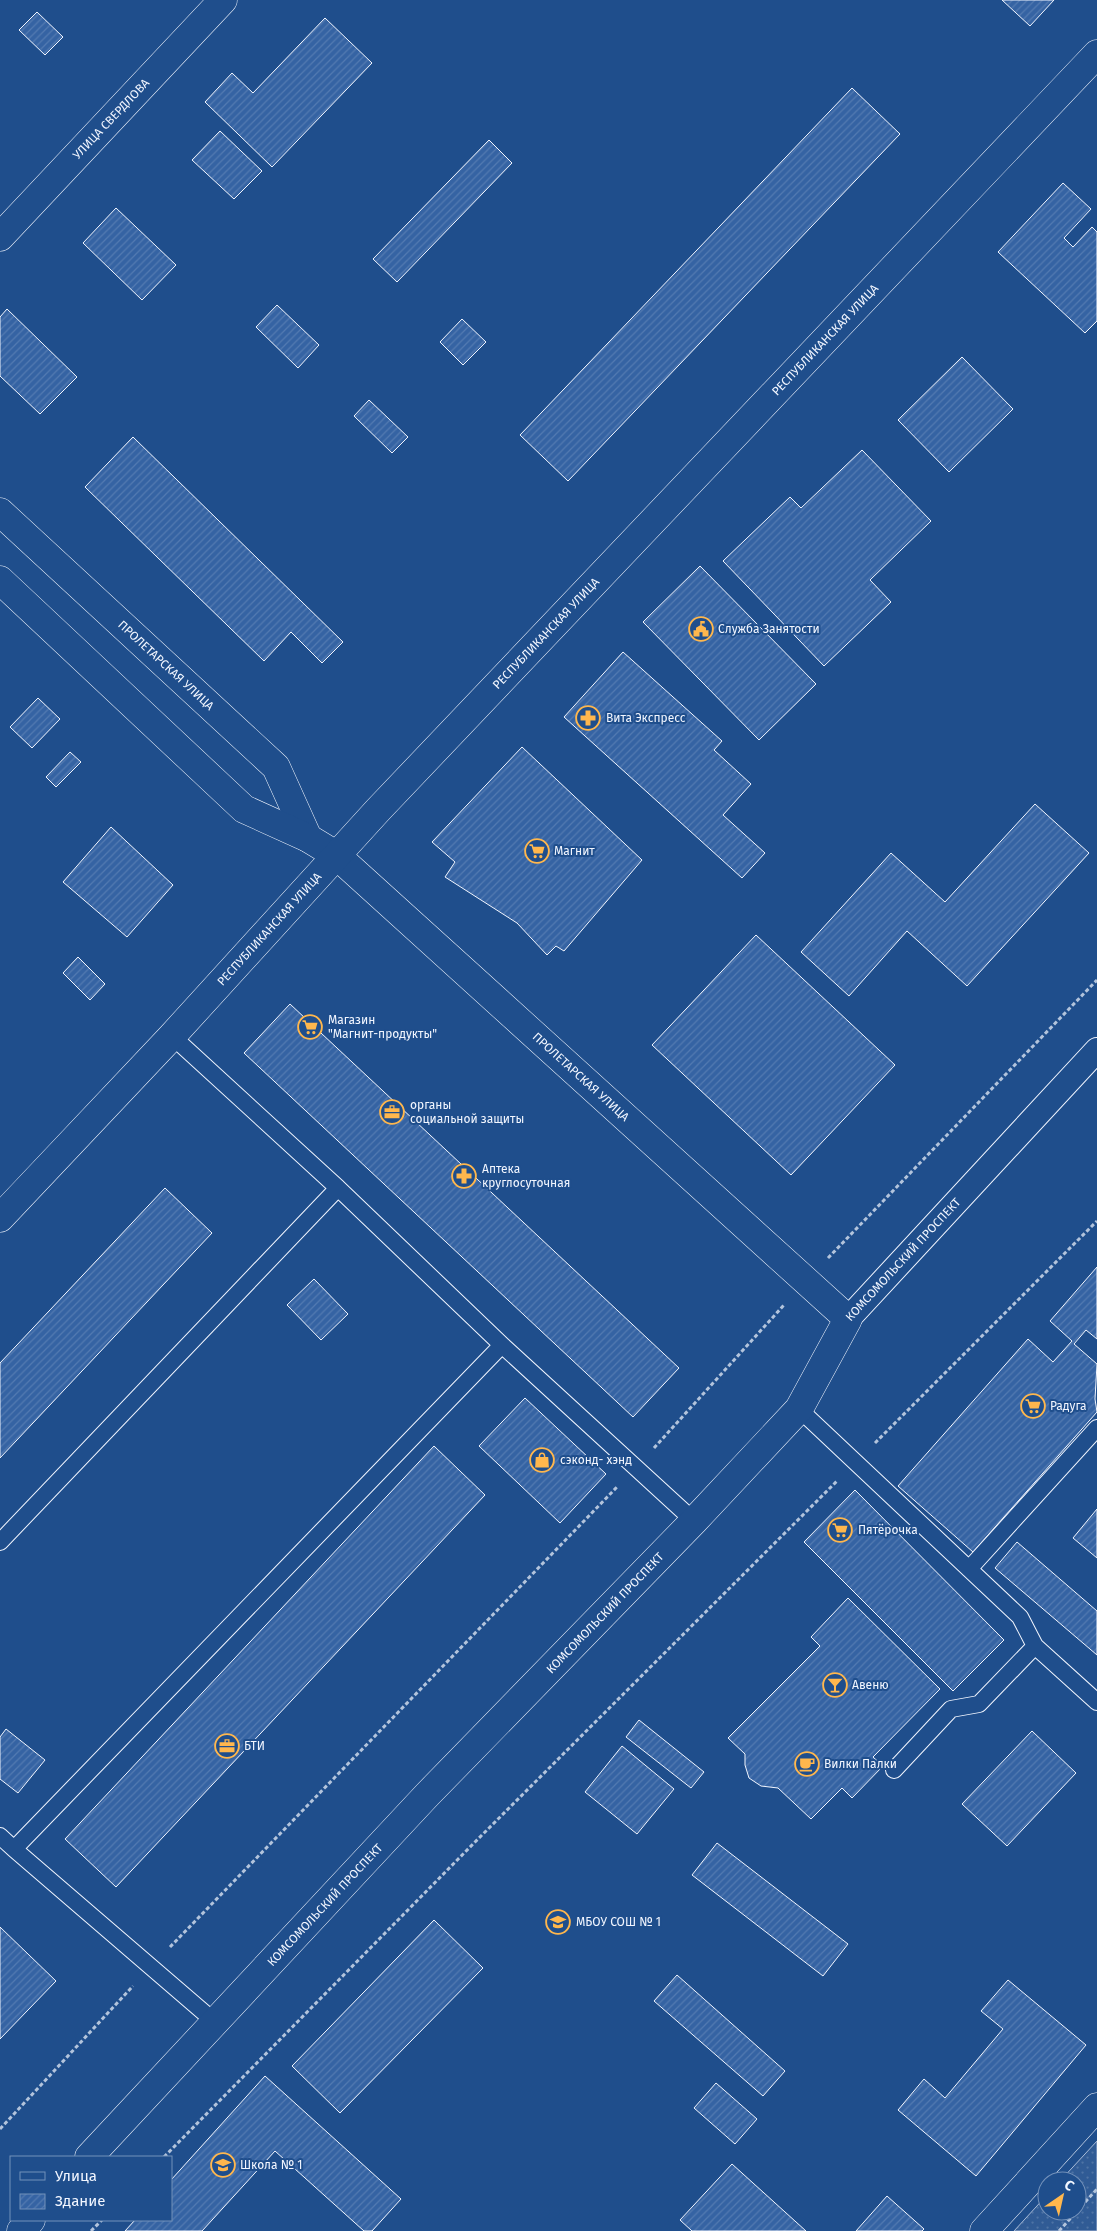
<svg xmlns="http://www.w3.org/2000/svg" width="1097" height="2231" font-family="'Fira Sans',sans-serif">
  <defs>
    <pattern id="park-dots" width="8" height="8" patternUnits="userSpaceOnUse" patternTransform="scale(1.25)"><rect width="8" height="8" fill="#305b95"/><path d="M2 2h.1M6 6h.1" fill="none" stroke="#4e73a5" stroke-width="1.8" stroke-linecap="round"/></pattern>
    <pattern id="building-hatch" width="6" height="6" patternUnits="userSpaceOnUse" patternTransform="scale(1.25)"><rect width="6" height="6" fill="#3563a3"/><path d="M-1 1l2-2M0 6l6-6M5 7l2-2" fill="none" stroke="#537ab1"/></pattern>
  </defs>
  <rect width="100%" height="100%" fill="#1f4e8c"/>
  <path fill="url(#park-dots)" stroke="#a8bbd7" d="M1097 2141V2231H1014L1047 2195V2211H1077V2181H1060Z"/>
  <path fill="url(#building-hatch)" stroke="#f2f6ff" d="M1002 0H1054L1030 26Z
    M37 12 63 37 45 55 19 30Z
    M325 18 372 63 272 167 205 102 232 73 253 93Z
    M852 88 900 134 568 481 520 435Z
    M220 131 262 171 234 199 192 160Z
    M489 140 512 163 397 282 373 259Z
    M1063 183 1091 209 1064 238 1073 247 1092 227 1097 232V321L1085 333 998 252Z
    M116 208 176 265 142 300 83 243Z
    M277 305 319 345 298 368 256 327Z
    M7 309 77 377 40 414 0 376V317Z
    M462 319 486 342 463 365 440 342Z
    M962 357 1013 409 949 472 898 420Z
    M369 400 408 437 392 453 354 416Z
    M133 437 343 642 322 663 291 632 264 661 85 487Z
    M862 450 931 521 870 580 891 602 824 666 723 561 790 497 801 508Z
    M700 566 816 684 759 740 643 622Z
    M623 652 722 741 714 750 751 784 723 815 765 853 742 878 564 717Z
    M38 698 60 719 32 748 10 727Z
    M522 747 642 860 564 951 556 946 547 955 517 923 445 877 455 862 432 842Z
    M70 752 81 762 56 787 46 777Z
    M1035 804 1089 853 967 986 907 931 849 996 801 952 891 853 945 902Z
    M111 827 173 885 127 937 63 882Z
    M756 935 895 1065 791 1175 652 1045Z
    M78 957 105 984 90 1000 63 973Z
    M290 1004 679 1368 633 1417 244 1053Z
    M165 1188 212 1233 0 1458V1363Z
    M1097 1267V1339L1086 1330 1074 1344 1097 1364 1095 1399 1097 1412 973 1552 898 1486 1028 1339 1053 1362 1072 1341 1050 1321Z
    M314 1279 348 1314 321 1340 287 1305Z
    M525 1398 606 1474 560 1523 479 1446Z
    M434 1446 485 1495 116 1887 65 1839Z
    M855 1490 1004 1640 953 1691 804 1542Z
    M1097 1509V1558L1073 1538Z
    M1017 1542 1097 1611V1655L995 1568Z
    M848 1598 940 1689 873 1757 883 1766 852 1798 842 1788 811 1819 778 1788 761 1786 749 1778 745 1765V1754L728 1738 820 1646 811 1637Z
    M639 1720 704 1772 691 1788 626 1737Z
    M6 1729 45 1760 18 1793 0 1779V1737Z
    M1032 1731 1076 1773 1007 1846 962 1804Z
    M622 1746 674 1789 637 1834 585 1792Z
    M717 1843 848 1944 823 1976 692 1875Z
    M434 1920 483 1968 340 2113 292 2066Z
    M0 1927 56 1981 0 2039Z
    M677 1975 785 2071 763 2096 654 2001Z
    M1008 1980 1086 2045 976 2176 898 2110 924 2079 945 2098 1003 2029 981 2011Z
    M265 2076 401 2199 372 2231H364L275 2151 202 2231H125L135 2220H171V2180Z
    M716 2083 757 2119 735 2144 694 2108Z
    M732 2164 806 2231H692L680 2220Z
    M887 2196 924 2229 922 2231H856Z"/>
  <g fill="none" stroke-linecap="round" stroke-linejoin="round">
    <g stroke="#f2f6ff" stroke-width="18">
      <path id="service" d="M172 1036 338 1188 502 1345 694 1521
        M799 1409 1020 1617 1035 1646 1097 1702
        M0 1542 338 1188
        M969 1569 1097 1428
        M894 1770 951 1709 979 1704 1035 1646
        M0 1836 14 1849
        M215 2022 14 1849 502 1345"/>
    </g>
    <g stroke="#f2f6ff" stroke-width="26">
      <g id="pedestrian">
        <path id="s1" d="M848 1319 1097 1050"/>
      </g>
    </g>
    <g stroke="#f2f6ff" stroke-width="29">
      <g id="minor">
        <path id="s2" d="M0 237 223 0"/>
        <path id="s3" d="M0 512 276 767 308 838"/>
        <path id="s4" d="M0 580 244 809 308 838 336 855 848 1319 799 1409 694 1521 427 1795 89 2157"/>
        <path id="s5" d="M0 1218 172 1036 378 810 1097 54"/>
        <path d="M21 2231 31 2220"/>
        <path d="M984 2231 1097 2107"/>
      </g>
    </g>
    <path stroke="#b3c4dc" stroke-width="3" stroke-dasharray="4 2.5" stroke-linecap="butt" d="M828 1258 1097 980
      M875 1443 1097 1221
      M654 1448 784 1305
      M170 1947 617 1487
      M0 2129 133 1986
      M164 2157 474 1843 837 1481
      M91 2231 102 2220
      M1059 2231 1097 2189"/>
    <use href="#service" stroke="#1f4e8c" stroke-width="16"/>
    <use href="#pedestrian" stroke="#1f4e8c" stroke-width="24"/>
    <use href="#minor" stroke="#1f4e8c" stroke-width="28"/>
  </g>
  <defs>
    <g id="civic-ring" transform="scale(1.25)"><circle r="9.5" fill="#1f4e8c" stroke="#ffb74d" stroke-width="1.5"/><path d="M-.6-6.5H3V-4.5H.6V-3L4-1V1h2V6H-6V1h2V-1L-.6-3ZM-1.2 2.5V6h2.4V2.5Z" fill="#ffb74d"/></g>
    <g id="pharmacy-ring" transform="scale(1.25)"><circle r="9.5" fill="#1f4e8c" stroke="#ffb74d" stroke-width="1.5"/><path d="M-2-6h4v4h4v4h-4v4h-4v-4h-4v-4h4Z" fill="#ffb74d"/></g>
    <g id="supermarket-ring" transform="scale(1.25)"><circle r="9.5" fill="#1f4e8c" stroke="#ffb74d" stroke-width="1.5"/><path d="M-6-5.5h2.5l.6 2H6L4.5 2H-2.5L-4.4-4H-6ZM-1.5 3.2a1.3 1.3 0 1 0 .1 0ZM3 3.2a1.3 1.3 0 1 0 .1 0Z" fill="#ffb74d"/></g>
    <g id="office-ring" transform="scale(1.25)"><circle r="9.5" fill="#1f4e8c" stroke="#ffb74d" stroke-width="1.5"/><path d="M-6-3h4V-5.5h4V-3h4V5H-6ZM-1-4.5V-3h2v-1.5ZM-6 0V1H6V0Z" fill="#ffb74d"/></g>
    <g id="shop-ring" transform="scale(1.25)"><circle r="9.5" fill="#1f4e8c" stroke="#ffb74d" stroke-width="1.5"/><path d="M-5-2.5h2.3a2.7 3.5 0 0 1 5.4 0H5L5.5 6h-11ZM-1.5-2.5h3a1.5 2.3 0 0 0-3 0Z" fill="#ffb74d"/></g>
    <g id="bar-ring" transform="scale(1.25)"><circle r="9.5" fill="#1f4e8c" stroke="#ffb74d" stroke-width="1.5"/><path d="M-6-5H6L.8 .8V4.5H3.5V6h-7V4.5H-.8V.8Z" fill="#ffb74d"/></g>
    <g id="cafe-ring" transform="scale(1.25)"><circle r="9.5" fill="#1f4e8c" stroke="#ffb74d" stroke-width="1.5"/><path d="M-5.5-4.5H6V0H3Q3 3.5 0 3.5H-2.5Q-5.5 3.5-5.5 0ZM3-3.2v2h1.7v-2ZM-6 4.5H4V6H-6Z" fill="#ffb74d"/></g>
    <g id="school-ring" transform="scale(1.25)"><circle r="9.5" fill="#1f4e8c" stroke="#ffb74d" stroke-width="1.5"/><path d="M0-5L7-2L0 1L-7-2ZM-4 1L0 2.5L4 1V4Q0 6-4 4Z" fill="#ffb74d"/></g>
  </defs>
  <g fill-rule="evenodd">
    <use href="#civic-ring" x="701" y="629"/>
    <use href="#pharmacy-ring" x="588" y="718"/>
    <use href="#supermarket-ring" x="537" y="851"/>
    <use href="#supermarket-ring" x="310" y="1027"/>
    <use href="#office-ring" x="392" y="1112"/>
    <use href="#pharmacy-ring" x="464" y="1176"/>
    <use href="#supermarket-ring" x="1033" y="1406"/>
    <use href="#shop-ring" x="542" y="1460"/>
    <use href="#supermarket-ring" x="840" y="1530"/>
    <use href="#bar-ring" x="835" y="1685"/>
    <use href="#office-ring" x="227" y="1746"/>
    <use href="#cafe-ring" x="807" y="1764"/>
    <use href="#school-ring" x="558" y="1922"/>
    <use href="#school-ring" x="223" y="2165"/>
  </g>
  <g text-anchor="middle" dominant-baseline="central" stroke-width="4" stroke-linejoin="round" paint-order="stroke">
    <g font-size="12" fill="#f2f6ff" stroke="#1f4e8c">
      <text stroke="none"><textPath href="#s2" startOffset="162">УЛИЦА СВЕРДЛОВА</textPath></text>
      <text stroke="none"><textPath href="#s5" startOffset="1205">РЕСПУБЛИКАНСКАЯ УЛИЦА</textPath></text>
      <text stroke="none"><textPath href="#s5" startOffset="800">РЕСПУБЛИКАНСКАЯ УЛИЦА</textPath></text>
      <text stroke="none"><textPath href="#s3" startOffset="226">ПРОЛЕТАРСКАЯ УЛИЦА</textPath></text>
      <text stroke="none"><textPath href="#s5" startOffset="395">РЕСПУБЛИКАНСКАЯ УЛИЦА</textPath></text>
      <text stroke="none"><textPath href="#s4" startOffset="768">ПРОЛЕТАРСКАЯ УЛИЦА</textPath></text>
      <text stroke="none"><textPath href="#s1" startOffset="81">КОМСОМОЛЬСКИЙ ПРОСПЕКТ</textPath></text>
      <text transform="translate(605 1613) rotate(-46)">КОМСОМОЛЬСКИЙ ПРОСПЕКТ</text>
      <text transform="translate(325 1905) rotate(-47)">КОМСОМОЛЬСКИЙ ПРОСПЕКТ</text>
    </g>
    <g font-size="12" fill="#f2f6ff" stroke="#1f4e8c" text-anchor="start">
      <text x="718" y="629">Служба Занятости</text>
      <text x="606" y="718">Вита Экспресс</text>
      <text x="554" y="851">Магнит</text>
      <text x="328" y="1020">Магазин<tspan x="328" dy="14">"Магнит-продукты"</tspan></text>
      <text x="410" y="1105">органы<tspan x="410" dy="14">социальной защиты</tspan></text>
      <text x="482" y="1169">Аптека<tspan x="482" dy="14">круглосуточная</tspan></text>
      <text x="1050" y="1406">Радуга</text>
      <text x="560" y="1460">сэконд- хэнд</text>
      <text x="858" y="1530">Пятёрочка</text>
      <text x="852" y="1685">Авеню</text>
      <text x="244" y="1746">БТИ</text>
      <text x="824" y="1764">Вилки Палки</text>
      <text x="576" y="1922">МБОУ СОШ № 1</text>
      <text x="240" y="2165">Школа № 1</text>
    </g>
  </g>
  <rect x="10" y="2156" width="162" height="65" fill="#1f4e8c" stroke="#7391ba"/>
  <rect x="20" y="2172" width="25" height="8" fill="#1f4e8c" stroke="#7391ba"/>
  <text x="55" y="2181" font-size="15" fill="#f2f6ff">Улица</text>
  <rect x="20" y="2194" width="25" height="15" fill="url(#building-hatch)" stroke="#7391ba"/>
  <text x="55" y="2206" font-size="15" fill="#f2f6ff">Здание</text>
  <g transform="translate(1062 2196) rotate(34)"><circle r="24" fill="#1f4e8c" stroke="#7391ba"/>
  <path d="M0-4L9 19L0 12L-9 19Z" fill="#ffb74d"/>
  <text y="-8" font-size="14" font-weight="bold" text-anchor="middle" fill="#f2f6ff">С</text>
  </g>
</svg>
